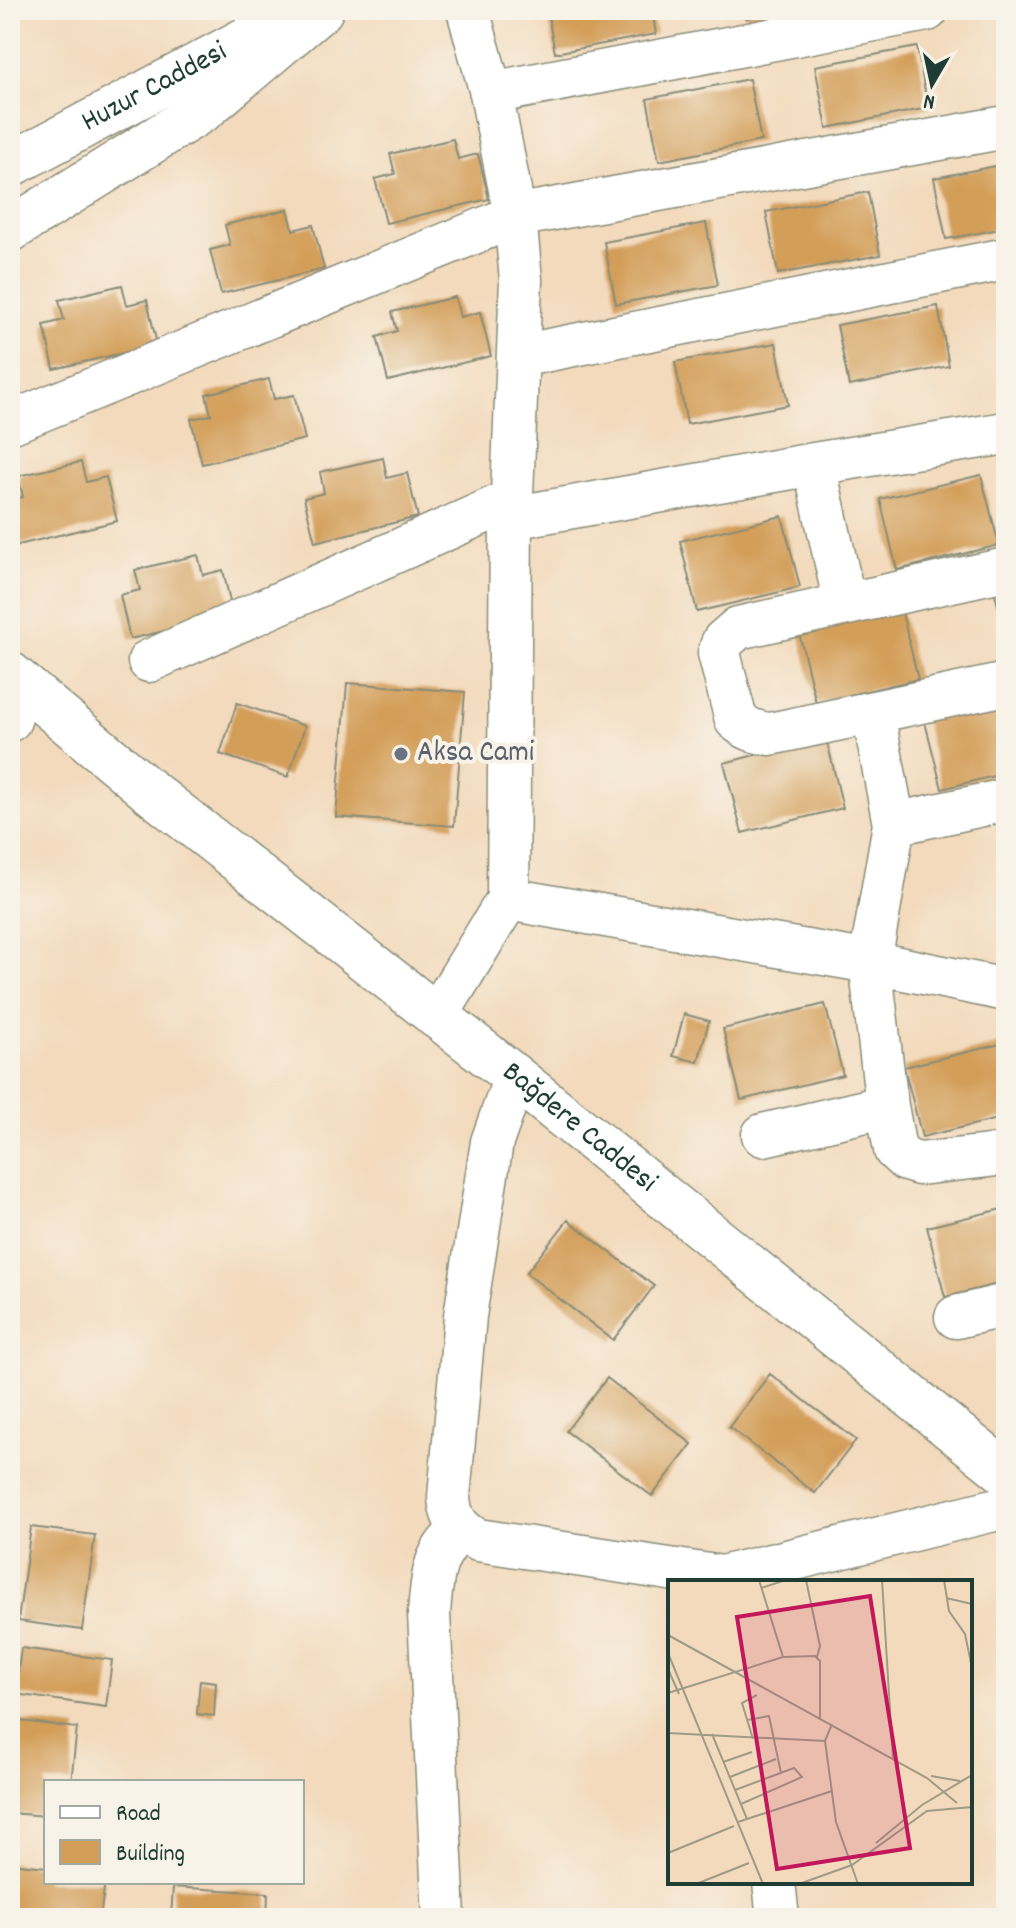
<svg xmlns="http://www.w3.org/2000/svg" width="1016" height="1928" font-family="Dekko,sans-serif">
  <rect width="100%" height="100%" fill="#f7f3e8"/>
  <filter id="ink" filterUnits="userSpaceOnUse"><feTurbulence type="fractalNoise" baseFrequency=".0125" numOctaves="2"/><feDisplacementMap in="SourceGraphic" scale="16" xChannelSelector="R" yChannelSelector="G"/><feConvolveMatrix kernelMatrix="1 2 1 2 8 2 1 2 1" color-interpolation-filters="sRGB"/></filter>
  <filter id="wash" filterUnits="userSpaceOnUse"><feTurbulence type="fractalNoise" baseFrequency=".006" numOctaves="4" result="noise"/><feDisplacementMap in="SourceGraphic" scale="32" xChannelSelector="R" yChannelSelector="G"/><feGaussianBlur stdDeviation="1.8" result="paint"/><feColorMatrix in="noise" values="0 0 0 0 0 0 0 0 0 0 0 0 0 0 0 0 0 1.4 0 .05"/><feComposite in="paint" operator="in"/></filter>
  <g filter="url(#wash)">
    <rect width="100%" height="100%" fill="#f3dabc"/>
    <g id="blocks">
      <path fill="#d39e58" d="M547 10H652L656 34 555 53Z
        M744 10H781V12L746 18Z
        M917 47 928 108 827 128 815 66Z
        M749 79 761 141 659 161 647 99Z
        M453 139 458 159 478 154 489 199 386 223 375 179 395 174 390 154Z
        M1006 164V228L946 239 934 178Z
        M868 192 880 255 778 274 766 212Z
        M288 209 293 230 313 225 324 269 221 294 210 250 230 245 225 225Z
        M706 223 718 285 616 304 604 242Z
        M122 285 127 305 147 300 157 345 54 369 44 325 64 320 59 300Z
        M455 297 460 317 480 312 491 356 388 381 377 337 397 331 392 312Z
        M938 306 949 366 849 386 837 325Z
        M776 343 788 405 687 424 675 362Z
        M269 379 274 399 294 395 305 439 202 464 191 419 211 415 206 394Z
        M383 458 387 478 407 473 418 517 315 542 304 498 324 493 320 472Z
        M81 462 86 482 106 477 117 521 14 546 10 531V500L23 497 18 476Z
        M981 475 999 545 897 570 880 499Z
        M782 516 800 587 697 612 680 541Z
        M198 555 203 575 223 570 233 615 130 639 120 595 140 590 135 570Z
        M1006 587V632L1005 633 994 590Z
        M901 608 918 679 816 703 799 633Z
        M347 683 465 692 454 826 336 817Z
        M1006 698V773L942 789 924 718Z
        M237 703 305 726 288 777 220 754Z
        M826 737 843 808 742 833 724 763Z
        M825 1004 843 1075 741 1100 723 1029Z
        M684 1014 709 1021 698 1062 673 1056Z
        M1005 1043 1006 1117 922 1137 904 1067Z
        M1006 1208V1282L945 1297 927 1227Z
        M568 1220 654 1286 613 1340 526 1273Z
        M770 1374 856 1440 815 1493 729 1427Z
        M607 1378 692 1444 652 1496 566 1431Z
        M31 1527 95 1535 82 1630 18 1621Z
        M21 1648 112 1660 106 1707 15 1694Z
        M200 1680 216 1682 214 1716 197 1714Z
        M13 1720 77 1728 71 1782H46V1816L10 1813V1746Z
        M10 1863 46 1867V1882H105L100 1918H10Z
        M173 1887 268 1893 267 1918H171Z"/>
    </g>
  </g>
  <g filter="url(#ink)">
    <use href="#blocks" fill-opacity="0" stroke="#898c78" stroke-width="2"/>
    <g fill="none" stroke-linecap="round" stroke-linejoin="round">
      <g stroke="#898c78" stroke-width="45">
        <path id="minor" d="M468 10 491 93 515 216 521 280 511 518 508 899
          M491 93 927 10
          M519 356 1006 259
          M10 423 515 216 1006 127
          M814 464 845 604
          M511 518 814 464 1006 433
          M1006 569 738 628 723 641 719 653 736 720C746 729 757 733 770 734L1006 684
          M149 661 512 500
          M873 713 894 824 870 962 887 1106 895 1150 906 1160 919 1164 1006 1154
          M10 720 22 683
          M894 824 1006 800
          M436 1017 508 899 870 962 1006 990
          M515 1077 492 1142 465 1316 449 1497C450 1518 459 1531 478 1540L722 1577 1006 1507
          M763 1135 887 1106
          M956 1317 1006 1305
          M774 1882 778 1918
          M444 1918 429 1613C432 1580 432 1551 462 1530"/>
      </g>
      <g stroke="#898c78" stroke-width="47">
        <g id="major">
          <path id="s1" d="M10 165 277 23"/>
          <path d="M10 230 204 109 321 10"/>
          <path id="s2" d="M10 674 148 790 515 1077 1006 1473"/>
        </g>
      </g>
      <use href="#minor" stroke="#fff" stroke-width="42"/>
      <use href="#major" stroke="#fff" stroke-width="44"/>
    </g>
  </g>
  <circle fill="#6b7280" stroke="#f7f3e8" stroke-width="3" cx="401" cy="754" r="8"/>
  <g text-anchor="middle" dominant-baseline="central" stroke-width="8" stroke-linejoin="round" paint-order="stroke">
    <g font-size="30" fill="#1f3d34" stroke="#f7f3e8">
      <text stroke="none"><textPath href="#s1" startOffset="164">Huzur Caddesi</textPath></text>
      <text stroke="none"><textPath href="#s2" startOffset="728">Bağdere Caddesi</textPath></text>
    </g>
    <g font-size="30" fill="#5b616d" stroke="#f7f3e8" text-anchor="start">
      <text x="417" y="754">Aksa Cami</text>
    </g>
  </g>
  <g transform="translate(668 1580)">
    <rect width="304" height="304" fill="#f3dabc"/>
    <path fill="none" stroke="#9e9b86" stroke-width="2" d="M91 0 115 77M138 0 152 66 149 77M214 0 225 179M276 0 281 31 297 54 304 88M93 8 118 0M278 18 304 24M0 55 259 198 289 223M0 73 95 304M0 89 11 114M0 113 115 77 147 76 152 81V138M79 140 101 136 113 193M0 153 157 161 164 144M44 154 79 239M85 159 74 123 89 115M157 161 168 242 190 304M55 182 84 172M263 196 292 201M62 197 108 179M67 210 126 188 134 197 73 224M70 242 164 211M208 263 254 225 304 195M0 273 66 246M28 304 81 283M131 304 184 285 259 231 304 227"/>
    <path fill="#c2185b" fill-opacity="0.15" stroke="#c2185b" stroke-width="4" d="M202 16 242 268 109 289 69 37Z"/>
    <rect width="304" height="304" fill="none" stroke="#1f3d34" stroke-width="4"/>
  </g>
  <rect width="1016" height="1928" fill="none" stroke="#f7f3e8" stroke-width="40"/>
  <rect x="44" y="1780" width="260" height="104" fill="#f7f3e8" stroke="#a1aaa0" stroke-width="2"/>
  <rect x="60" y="1806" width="40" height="12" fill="#ffffff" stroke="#a1aaa0" stroke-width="2"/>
  <text x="116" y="1820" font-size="24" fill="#1f3d34">Road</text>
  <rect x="60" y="1840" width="40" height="24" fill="#d39e58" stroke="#a1aaa0" stroke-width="2"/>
  <text x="116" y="1860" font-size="24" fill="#1f3d34">Building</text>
  <g transform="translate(932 84) rotate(189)" stroke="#f7f3e8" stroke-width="6" paint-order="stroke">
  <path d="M0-6L14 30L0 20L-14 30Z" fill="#1f3d34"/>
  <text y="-12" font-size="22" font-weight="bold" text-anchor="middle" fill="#1f3d34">N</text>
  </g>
</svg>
